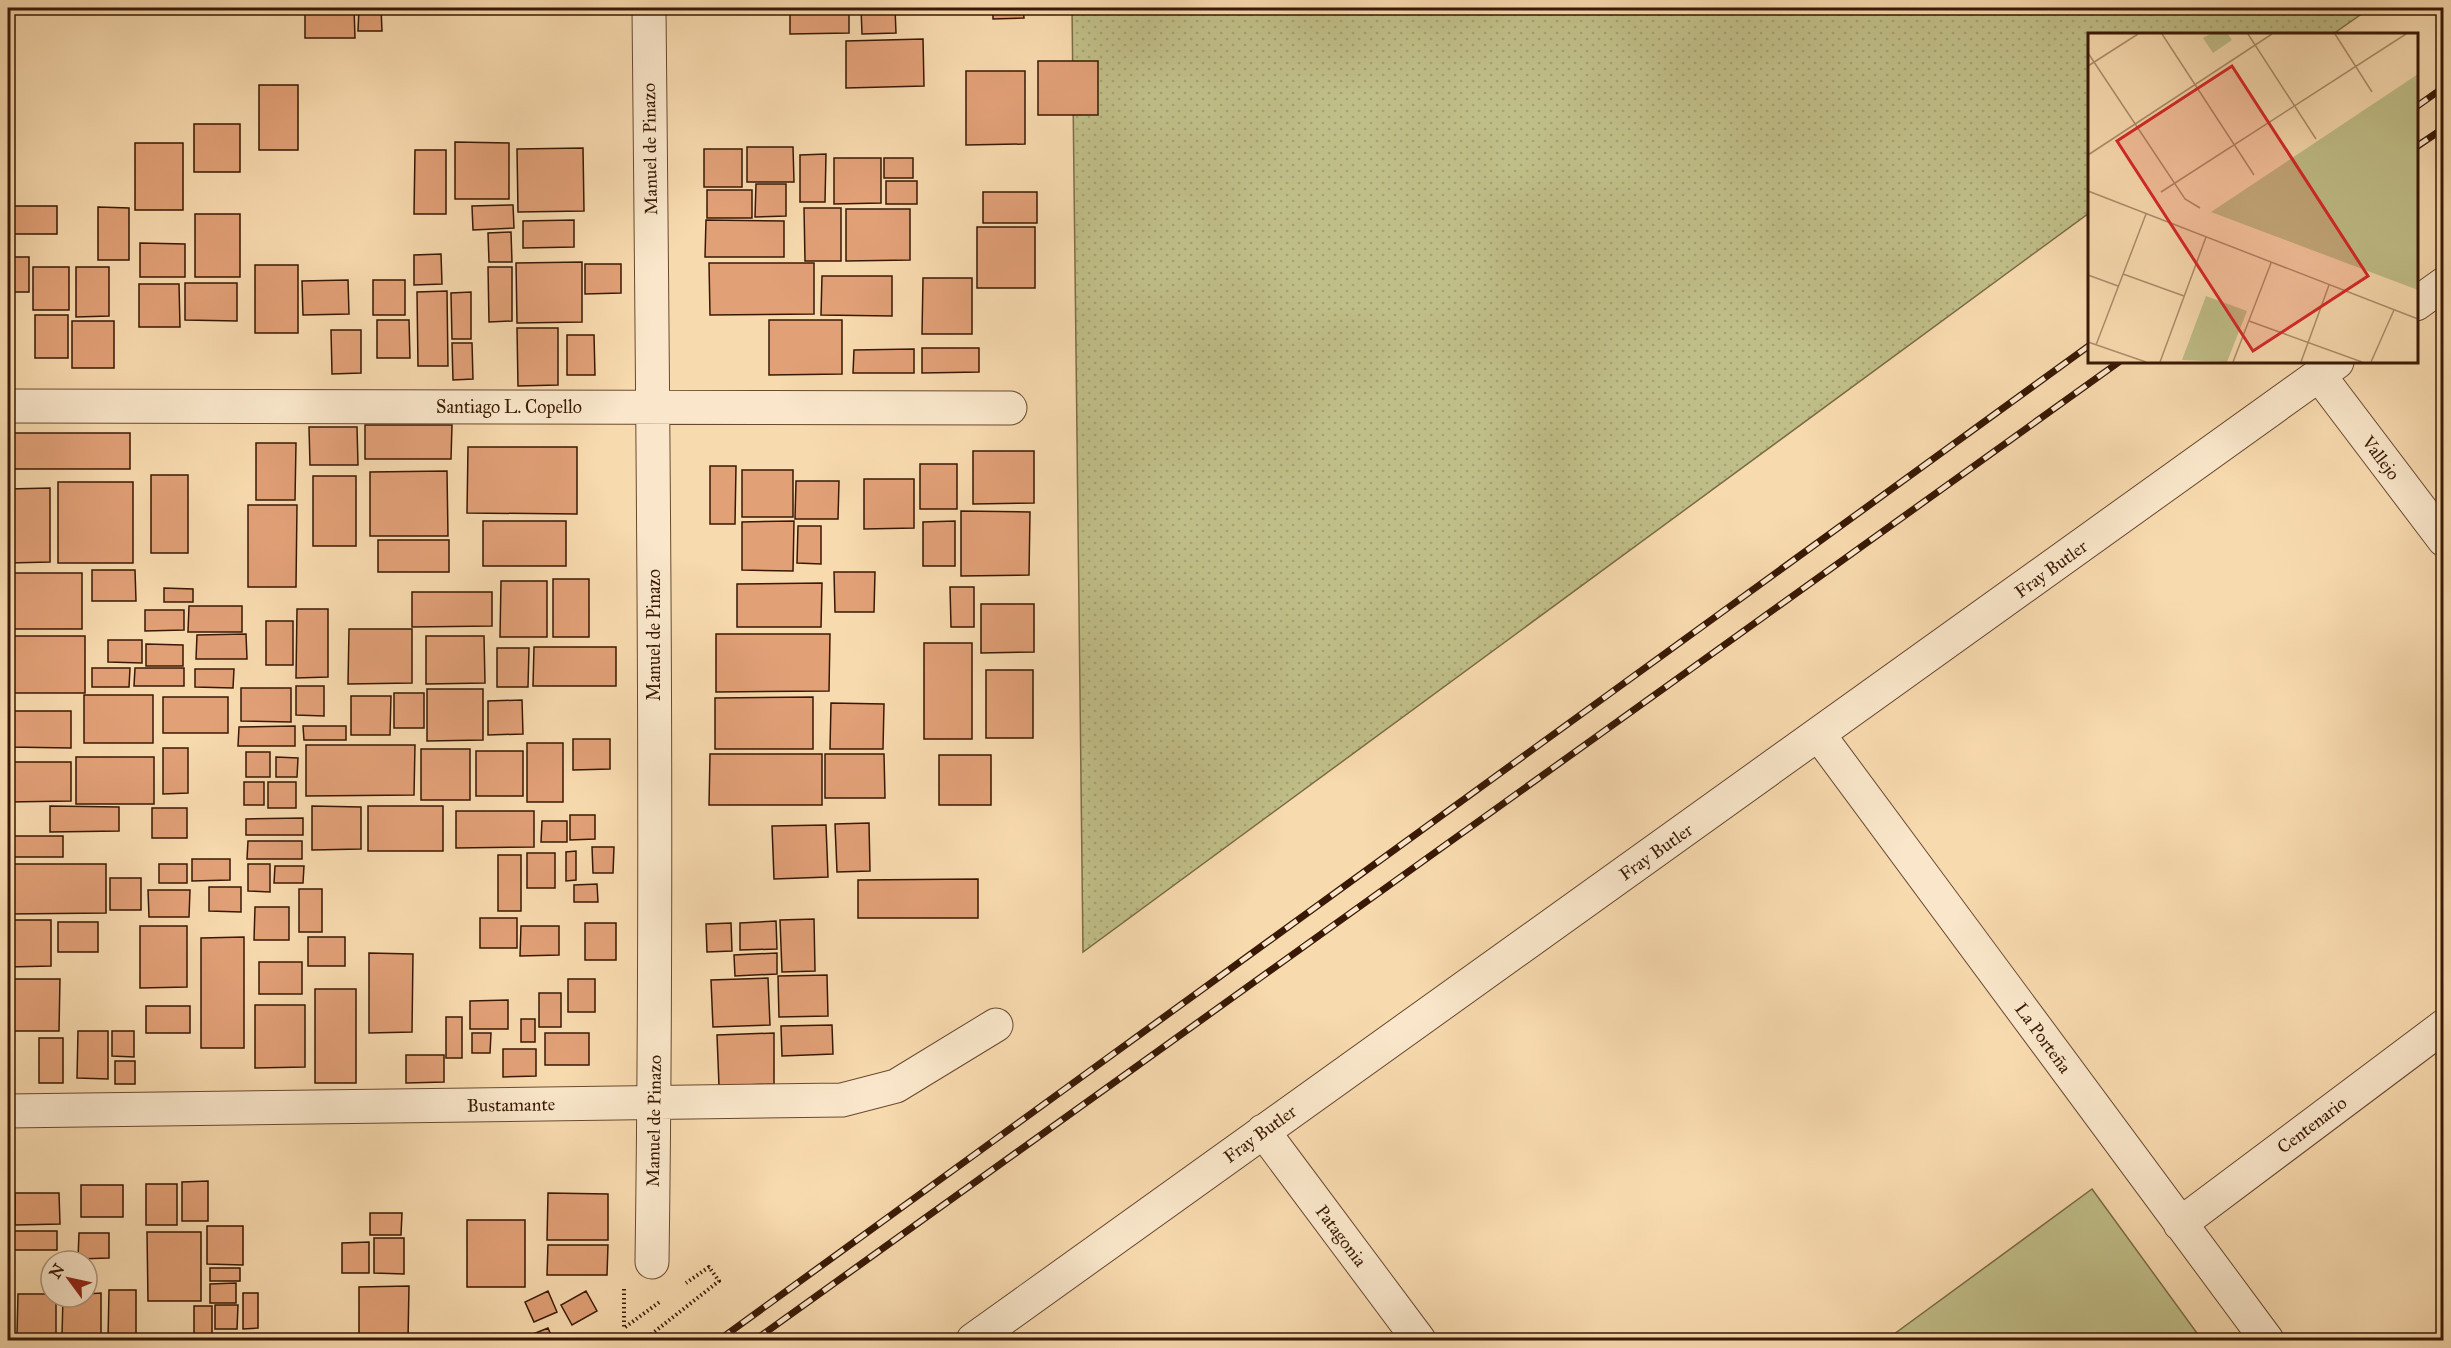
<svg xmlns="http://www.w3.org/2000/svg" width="2451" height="1348" font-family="'IM FELL Great Primer',serif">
  <defs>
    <pattern id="park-dots" width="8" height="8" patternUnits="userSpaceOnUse" patternTransform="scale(1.5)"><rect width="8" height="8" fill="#c0be88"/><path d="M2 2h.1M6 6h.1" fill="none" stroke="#a6a374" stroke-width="1.8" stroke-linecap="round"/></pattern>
  </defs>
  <rect width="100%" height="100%" fill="#f8daaf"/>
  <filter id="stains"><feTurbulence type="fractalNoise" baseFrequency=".00333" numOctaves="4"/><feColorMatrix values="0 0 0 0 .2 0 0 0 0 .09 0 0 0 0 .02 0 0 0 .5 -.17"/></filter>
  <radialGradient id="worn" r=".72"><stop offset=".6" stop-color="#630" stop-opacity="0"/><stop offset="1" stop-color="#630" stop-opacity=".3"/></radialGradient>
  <path fill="url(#park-dots)" stroke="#7c6c46" stroke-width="1.5" d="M1072 8H2370L2333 34H2090L2089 213 1083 952Z"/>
  <path fill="#c0be88" stroke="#7c6c46" stroke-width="1.5" d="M2092 1189 2202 1340H1886Z"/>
  <path fill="#e2a077" stroke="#391905" stroke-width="1.5" d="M305 8H354L355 38H305Z
    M359 8H381L382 31H358Z
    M790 8H849V33L790 34Z
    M861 8H895L896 33 862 34Z
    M993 8H1023L1024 18 993 19Z
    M923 39 924 86 846 88V41Z
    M1038 61H1098V115H1038Z
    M966 71H1025V144L966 145Z
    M259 85H298V150H259Z
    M194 124H240V172H194Z
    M455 142 509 143V199H455Z
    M135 143H183V210H135Z
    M747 147H793L794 182H747Z
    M583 148 584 211 518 212 517 149Z
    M704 149H742V187H704Z
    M415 150H446V214H414Z
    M826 154 825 202H800V155Z
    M834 158H881V203L834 204Z
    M884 158H913V178H884Z
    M886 181H917V204H886Z
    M756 184H786V216L755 217Z
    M707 190H752V218H707Z
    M983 192H1037V223H983Z
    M513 205 514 228 473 230 472 206Z
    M8 206H57V234H8Z
    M98 207 129 208V260H98Z
    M804 208H841V261H805Z
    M846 209H910V260L846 261Z
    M195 214H240V277H195Z
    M574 220V247L523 248V221Z
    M706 220 784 221V257H705Z
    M977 227H1035V288H977Z
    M511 232 512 262H489L488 233Z
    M140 243 185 244V277H140Z
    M441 254 442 284 414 285V255Z
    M8 257H29V292H8Z
    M582 262V322L517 323 516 263Z
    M709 263H814V314L710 315Z
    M585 264H621V293L585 294Z
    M255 265H298V333H255Z
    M33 267H69V310H33Z
    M76 267H109V316L76 317Z
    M488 267H512V321L489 322Z
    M822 276H892V316L821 315Z
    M923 278H972V334H922Z
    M348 280 349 314 303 315 302 281Z
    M373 280H405V315H373Z
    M185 283H237V321L185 320Z
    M139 284H179L180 327H139Z
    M447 291 448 366H418L417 292Z
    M471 292V339H452L451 293Z
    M35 315H68V358H35Z
    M377 320H409L410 358H377Z
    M769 320H842V374L769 375Z
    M72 321H114V368H72Z
    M517 328H558V385L518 386Z
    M331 330H361V373L332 374Z
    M567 335H594L595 375H567Z
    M452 343H472L473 379 453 380Z
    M922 348H979V372L922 373Z
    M914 349V373H853L854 350Z
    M365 425H452L451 459H365Z
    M309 427H357L358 465H310Z
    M8 433H130V469H8Z
    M256 443H296L295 500H256Z
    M468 447H577V514L467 513Z
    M973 451H1034V503L973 504Z
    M920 464H957V509H920Z
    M710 466H736L735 524H710Z
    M742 470H793V517H742Z
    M447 471 448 536H370V472Z
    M151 475H188V553H151Z
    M313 476H356V546H313Z
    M864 479H914V528L864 529Z
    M796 481H839L838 519H795Z
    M58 482H133V563H58Z
    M50 488V562L8 563V489Z
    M248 505H297L296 587H248Z
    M961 511 1030 512 1029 575 961 576Z
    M483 521H566V566H483Z
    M794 521 793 571 742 570V522Z
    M955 521V566H923V522Z
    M798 526H821V564L797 563Z
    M378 540H449V572H378Z
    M92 570H135L136 601H92Z
    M834 572H875L874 612H835Z
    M8 573H82V629H8Z
    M553 579H589V637H553Z
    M501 581H547V637H500Z
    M822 583 821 627H737V584Z
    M950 587H974V627H951Z
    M164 588 193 589V602H164Z
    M412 592H492V626L412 627Z
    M981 604H1034V652L981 653Z
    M189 606H242V632H188Z
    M297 609H328V677L296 678Z
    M145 610H184V630L145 631Z
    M266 621H293V665H266Z
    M349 629H412V683L348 684Z
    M246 634 247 659H196L197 635Z
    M716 634H830L829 691 716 692Z
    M8 636H85V693H8Z
    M426 636H484L485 683 426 684Z
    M108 640H142V663L108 662Z
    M924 643H972V739H924Z
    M146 644 183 645V666H146Z
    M534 647H616V686H533Z
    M497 648H529L528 687H497Z
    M92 668H130L129 687H92Z
    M135 668H184V686H134Z
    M195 669H234L233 688 195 687Z
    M986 670H1033V738H986Z
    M296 686H324V716L296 715Z
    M241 688H291V722L241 721Z
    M427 689H483V740L427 741Z
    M394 693H424V728H394Z
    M84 695H153V743H84Z
    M351 696H391L390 735H351Z
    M163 697H228V733H163Z
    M813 697V749H715V698Z
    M522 700 523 734 488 735V701Z
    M831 703 884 704 883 749H830Z
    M8 711H71V748L8 747Z
    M295 726V746H238L239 727Z
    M303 726H346V740H304Z
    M573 739H610V769L573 770Z
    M527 743H563V802H527Z
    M306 745H415L414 795 306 796Z
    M163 748H188V793L163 794Z
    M421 749H470V800H421Z
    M476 751H523V796H476Z
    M246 752H270V777H246Z
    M710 754H822V805H709Z
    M825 754H884L885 798H825Z
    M939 755H991V805H939Z
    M76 757H154V804H76Z
    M276 757 298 758 297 777H276Z
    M8 762H71V801L8 802Z
    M244 782H264V805H244Z
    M268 782H296V808H268Z
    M50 806 119 807V831L50 832Z
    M312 806 361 807V849L312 850Z
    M368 806H443V851H368Z
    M152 808H187V838H152Z
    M456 811H534V847L456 848Z
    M570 815H595V839L570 840Z
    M303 818V835H246V819Z
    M542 821H567V842H541Z
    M869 823 870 871 837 872 835 824Z
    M826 825 828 877 774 879 772 826Z
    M8 836H63V857H8Z
    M248 841H302V859H247Z
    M592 847H614L613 873H593Z
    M576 851V880L566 881V852Z
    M527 853H555V888H527Z
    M498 855H521V911H498Z
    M192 859H230V880L192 881Z
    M8 864H106V913L8 914Z
    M159 864H187V883H159Z
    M248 864H270V892L248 891Z
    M275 866H304L303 883H274Z
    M110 878H141V910H110Z
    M978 879V918H858V880Z
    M597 884 598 902H574V885Z
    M209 887H241V912L209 911Z
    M299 889H322V932H299Z
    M148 890H190L189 917H149Z
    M255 907H289V940H254Z
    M480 918H517V948H480Z
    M814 919 815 971 782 972 780 920Z
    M8 920H51V966L8 967Z
    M776 921 777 949 740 950V923Z
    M58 922H98V952H58Z
    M585 923H616V960H585Z
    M731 923 732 951 707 952 706 924Z
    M140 926H187V987L140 988Z
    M521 926H559V955L520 956Z
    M244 937V1048H201V938Z
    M308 937H345V966H308Z
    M369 953 413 954 412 1032 369 1033Z
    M777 953V974L735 976 734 955Z
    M259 962H302V994H259Z
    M827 975 828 1016 779 1017 778 976Z
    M768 978 770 1025 713 1027 711 980Z
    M8 979H60L59 1031H8Z
    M568 979H595V1012H568Z
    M315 989H356V1083H315Z
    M539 993H561V1027H539Z
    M508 1000V1029H470V1001Z
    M255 1005H305V1067L255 1068Z
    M146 1006H190V1033H146Z
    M446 1017H462V1058H446Z
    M521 1019H535V1042H521Z
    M832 1025 833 1054 782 1056 781 1026Z
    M78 1031H108V1079L77 1078Z
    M112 1031H134V1057L112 1056Z
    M472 1033H491L490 1053H472Z
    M545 1033H589V1065H545Z
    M774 1033V1084L719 1086 717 1035Z
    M39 1038H63V1083H39Z
    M503 1049H536V1076L503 1077Z
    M406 1055H444V1082L406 1083Z
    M115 1061H135V1084H115Z
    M208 1181V1221H182V1182Z
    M146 1184H177V1225H146Z
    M81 1185H123V1217H81Z
    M15 1193H59L60 1224 15 1225Z
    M548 1193 608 1194V1240H547Z
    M370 1213H402L401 1235H370Z
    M467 1220H525V1287H467Z
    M207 1226H243V1265L207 1264Z
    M8 1231H57V1250H8Z
    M147 1232H201V1301H148Z
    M79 1233H109V1258L78 1259Z
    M374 1238H404V1274L374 1273Z
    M369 1242V1273H342V1243Z
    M548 1245H608L607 1275H547Z
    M210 1268H240V1281H210Z
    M236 1283V1303H210V1284Z
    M409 1286 408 1340H359V1287Z
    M109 1290H136V1340H108Z
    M548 1291 557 1312 534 1322 525 1302Z
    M586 1291 597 1311 572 1325 561 1305Z
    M101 1293V1336H62L63 1297H87V1294Z
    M243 1293H258V1328L243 1329Z
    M18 1294H51V1297H56V1336L17 1335Z
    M215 1305H238L237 1329H215Z
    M194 1306H212V1340H194Z
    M548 1328 553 1340H518Z"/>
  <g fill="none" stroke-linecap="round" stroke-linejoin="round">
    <g stroke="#694930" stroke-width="35">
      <path id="minor" d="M649 8C653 426 658 844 652 1262
        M2416 304 2444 284
        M2319 375 2444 540
        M8 406 1010 408
        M1819 735 2267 1340
        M8 1111 842 1100 896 1086 996 1025
        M1263 1131 1419 1340
        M2180 1224 2444 1026
        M973 1340 2337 362"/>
    </g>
    <path stroke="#391905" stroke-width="4" stroke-dasharray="1.5 3" stroke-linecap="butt" d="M624 1289V1328L661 1301
      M644 1340 719 1281 709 1267 686 1283"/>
    <use href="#minor" stroke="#fae7cb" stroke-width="33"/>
    <g stroke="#391905" stroke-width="7">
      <path id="rail" d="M2416 107 2444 87
        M2416 147 2444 128
        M719 1340 2090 345
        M755 1340 2119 362"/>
    </g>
    <use href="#rail" stroke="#fae7cb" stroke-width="4.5" stroke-dasharray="14" stroke-linecap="butt"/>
  </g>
  <g text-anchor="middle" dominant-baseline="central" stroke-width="6" stroke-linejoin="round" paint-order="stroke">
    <g font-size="18" fill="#391905" stroke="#fae7cb">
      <text transform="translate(650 149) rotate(-91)">Manuel de Pinazo</text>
      <text x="509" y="407">Santiago L. Copello</text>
      <text transform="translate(2381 458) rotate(53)">Vallejo</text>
      <text transform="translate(2051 569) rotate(-36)">Fray Butler</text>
      <text transform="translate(654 635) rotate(-90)">Manuel de Pinazo</text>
      <text transform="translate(1656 852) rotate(-35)">Fray Butler</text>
      <text transform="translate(2043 1038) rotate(54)">La Porteña</text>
      <text transform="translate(511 1105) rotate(-1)">Bustamante</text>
      <text transform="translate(654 1121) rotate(-89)">Manuel de Pinazo</text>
      <text transform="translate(2312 1125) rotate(-37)">Centenario</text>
      <text transform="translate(1260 1134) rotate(-36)">Fray Butler</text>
      <text transform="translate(1341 1236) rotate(53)">Patagonia</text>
    </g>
  </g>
  <g transform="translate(2088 33)">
    <rect width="330" height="330" fill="#f8daaf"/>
    <path d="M330 41V257L123 179Z" fill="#c0be88"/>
    <path d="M122 1H140L144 7 125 20 115 5ZM118 263 159 278 139 329 94 327Z" fill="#c0be88"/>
    <path fill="none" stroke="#ac8d6b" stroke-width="1.5" d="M74 1 166 142M160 1 228 106M247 1 284 59M0 20 97 166 112 175M0 33 50 1M0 122 184 1M0 158 330 286M73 159 318 1M35 241 96 263M0 242 30 253M161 288 274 329M0 309 58 329M8 312 58 181M72 329 118 204M145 329 183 230M213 329 241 252M283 329 306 277"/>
    <path fill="#d62828" fill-opacity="0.15" stroke="#d62828" stroke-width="3" d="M144 33 280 243 165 318 29 108Z"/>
    <rect width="330" height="330" fill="none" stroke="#391905" stroke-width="3"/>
  </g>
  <rect width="2451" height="1348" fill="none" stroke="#f8daaf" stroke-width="30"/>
  <rect x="9" y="9" width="2433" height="1330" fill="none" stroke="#391905" stroke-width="3"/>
  <rect x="15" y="15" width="2421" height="1318" fill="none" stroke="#391905" stroke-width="1.5"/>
  <g transform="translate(69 1279) rotate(303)"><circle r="28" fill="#fae7cb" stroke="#ad957c" stroke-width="1.5"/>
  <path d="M0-4.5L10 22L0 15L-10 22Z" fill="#8f2418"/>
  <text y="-9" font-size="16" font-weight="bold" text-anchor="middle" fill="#391905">N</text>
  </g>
  <rect width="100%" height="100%" filter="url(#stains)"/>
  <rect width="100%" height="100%" fill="url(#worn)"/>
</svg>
